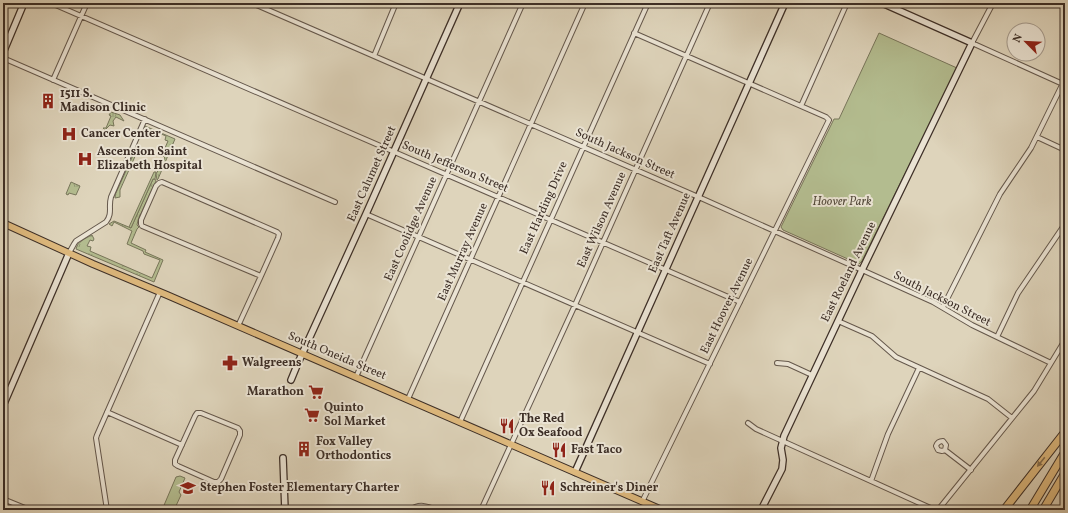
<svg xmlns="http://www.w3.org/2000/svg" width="1068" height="513" font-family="Vollkorn,serif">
  <defs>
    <pattern id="grass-tufts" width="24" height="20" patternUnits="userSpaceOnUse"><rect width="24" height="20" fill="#b3bc8f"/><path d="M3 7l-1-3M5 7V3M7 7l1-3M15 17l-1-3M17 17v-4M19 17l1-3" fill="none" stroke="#939975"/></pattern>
  </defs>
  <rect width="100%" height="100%" fill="#ded4bb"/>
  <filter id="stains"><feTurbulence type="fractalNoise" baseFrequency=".005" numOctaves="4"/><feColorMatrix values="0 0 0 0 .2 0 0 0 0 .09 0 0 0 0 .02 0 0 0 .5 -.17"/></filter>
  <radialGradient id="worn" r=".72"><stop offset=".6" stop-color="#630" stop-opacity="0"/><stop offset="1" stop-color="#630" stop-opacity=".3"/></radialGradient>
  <path fill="url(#grass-tufts)" stroke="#78765b" d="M111 112 120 115 124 121 116 117 113 121 114 126 110 125 105 130 103 128H106L111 116 109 115Z
    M145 126 175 139 158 179 157 180 156 174 165 158 162 155 168 141 165 140 166 136 149 129 147 132 145 131 144 129Z
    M135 151 137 152 120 190V197L115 198V195Z
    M153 179H155L156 181 138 220 137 225 139 227 137 229 131 243 146 250 145 252 163 260 154 282 76 249C77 242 86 238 92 235L94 239 93 241 90 240 87 246 91 247 90 251 152 278 160 260 144 254 143 251 127 244 132 231 114 222 112 226 109 224 114 221 131 228Z
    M71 182 80 186 76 195 69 193 68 195 66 194Z"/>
  <path fill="#b3bc8f" stroke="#78765b" d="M879 33 957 68 862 261 859 264 783 230 781 227 834 119H839Z
    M154 172H156L155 179H153L131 228 129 227Z
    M180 476 185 478 179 492 181 495 175 508 180 510H162L176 477Z"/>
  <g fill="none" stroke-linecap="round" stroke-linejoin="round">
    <g stroke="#65584c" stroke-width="6">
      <path id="street" d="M51 3 740 302
        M252 3 703 199 862 270 933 302 972 325 1051 363
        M993 3 972 43 1065 85
        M634 33 826 117 829 120 827 124 642 502
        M374 56 396 3
        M3 58 335 202
        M53 80 87 3
        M801 106 847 3
        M1037 137 1065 150
        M162 182 277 232 279 234 278 238 261 276 142 226 141 224V220L156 186 159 183Z
        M366 214 710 364
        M69 253 74 244 76 241 106 222C113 213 108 207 111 197L145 119
        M943 307 1000 194 1031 148 1065 79
        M838 321 872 336 896 357 988 399 1012 418
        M238 326 261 276
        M997 337 1018 293 1065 224
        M777 363 788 364 812 375
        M356 377 523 3
        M408 399 585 3
        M107 412 182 445
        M197 413H201L238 428 240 431V435L221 479 218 482H214L178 466 175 464V460L195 416Z
        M460 422 648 3
        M748 423 756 429 935 510
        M945 450 942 451 938 450 936 446C937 443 939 441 943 441L946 445 945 450 971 470
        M871 481 888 434 919 368
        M3 499 30 510
        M107 510 96 438 97 435 160 292
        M410 510C419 503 427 506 437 510
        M481 510 575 305 710 3
        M938 510 1034 391 1065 340"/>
    </g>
    <g stroke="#3d2f27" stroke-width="8">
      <path id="secondary" d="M3 53 24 3
        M291 380 298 363 366 214 460 3
        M3 406 69 253
        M283 458 285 510
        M575 472 785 3
        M761 510 782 469 783 460 781 448 784 436 862 270 972 43 882 3"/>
    </g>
    <g stroke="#3d2f27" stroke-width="8">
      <path id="primary" d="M3 223 93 264 167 295 662 510"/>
    </g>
    <g stroke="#3d2f27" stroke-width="9">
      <path id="highway" d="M1004 510 1065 432
        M1030 510 1065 452
        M1043 510 1065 473"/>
    </g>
    <use href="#street" stroke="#eae3d3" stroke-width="4"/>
    <use href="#secondary" stroke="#eae3d3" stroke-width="5.5"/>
    <use href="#primary" stroke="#dfba7e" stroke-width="6"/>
    <use href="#highway" stroke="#dfba7e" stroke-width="7"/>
  </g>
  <defs><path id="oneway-solid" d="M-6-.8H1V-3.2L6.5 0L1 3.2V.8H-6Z"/></defs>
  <use fill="#866e4e" href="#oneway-solid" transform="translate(1041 462) rotate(129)"/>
  <defs>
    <g id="building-bare" transform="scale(1.2)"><path d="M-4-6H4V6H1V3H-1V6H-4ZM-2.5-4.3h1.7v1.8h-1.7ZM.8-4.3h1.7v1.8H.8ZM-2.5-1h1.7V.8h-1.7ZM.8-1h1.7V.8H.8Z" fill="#8f2418" stroke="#eae3d3" stroke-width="2.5" paint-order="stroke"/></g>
    <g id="hospital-bare" transform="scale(1.2)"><path d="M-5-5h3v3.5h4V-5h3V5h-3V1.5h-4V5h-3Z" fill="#8f2418" stroke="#eae3d3" stroke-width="2.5" paint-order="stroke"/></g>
    <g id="pharmacy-bare" transform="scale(1.2)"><path d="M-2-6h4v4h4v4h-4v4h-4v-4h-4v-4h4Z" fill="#8f2418" stroke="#eae3d3" stroke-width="2.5" paint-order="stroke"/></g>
    <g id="supermarket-bare" transform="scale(1.2)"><path d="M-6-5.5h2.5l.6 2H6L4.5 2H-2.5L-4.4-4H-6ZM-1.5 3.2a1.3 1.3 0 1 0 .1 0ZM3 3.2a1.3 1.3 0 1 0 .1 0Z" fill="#8f2418" stroke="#eae3d3" stroke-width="2.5" paint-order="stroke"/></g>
    <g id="restaurant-bare" transform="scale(1.2)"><path d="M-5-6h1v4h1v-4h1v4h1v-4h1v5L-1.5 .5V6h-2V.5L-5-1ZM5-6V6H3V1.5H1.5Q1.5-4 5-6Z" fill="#8f2418" stroke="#eae3d3" stroke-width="2.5" paint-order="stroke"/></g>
    <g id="school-bare" transform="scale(1.2)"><path d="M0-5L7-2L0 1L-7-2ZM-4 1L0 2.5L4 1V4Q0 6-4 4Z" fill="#8f2418" stroke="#eae3d3" stroke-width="2.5" paint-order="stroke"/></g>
  </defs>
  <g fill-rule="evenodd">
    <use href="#building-bare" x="48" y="101"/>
    <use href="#hospital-bare" x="69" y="134"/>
    <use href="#hospital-bare" x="85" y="159"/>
    <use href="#pharmacy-bare" x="230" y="363"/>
    <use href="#supermarket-bare" x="316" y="392"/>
    <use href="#supermarket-bare" x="312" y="415"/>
    <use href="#restaurant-bare" x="507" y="426"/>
    <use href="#building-bare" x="304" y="449"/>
    <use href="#restaurant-bare" x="559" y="450"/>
    <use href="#school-bare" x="188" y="488"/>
    <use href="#restaurant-bare" x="548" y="488"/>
  </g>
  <g text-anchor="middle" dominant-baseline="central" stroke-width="4" stroke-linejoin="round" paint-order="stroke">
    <g font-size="12" font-weight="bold" fill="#3d2f27" stroke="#eae3d3" text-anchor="start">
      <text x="60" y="94">1511 S.<tspan x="60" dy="14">Madison Clinic</tspan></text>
      <text x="81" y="134">Cancer Center</text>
      <text x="97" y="152">Ascension Saint<tspan x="97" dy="14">Elizabeth Hospital</tspan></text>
      <text x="242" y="363">Walgreens</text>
      <text x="304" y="392" text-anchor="end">Marathon</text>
      <text x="324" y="408">Quinto<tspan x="324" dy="14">Sol Market</tspan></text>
      <text x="519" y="419">The Red<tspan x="519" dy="14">Ox Seafood</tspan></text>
      <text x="316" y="442">Fox Valley<tspan x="316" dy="14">Orthodontics</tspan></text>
      <text x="571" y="450">Fast Taco</text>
      <text x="200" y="488">Stephen Foster Elementary Charter</text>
      <text x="560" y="488">Schreiner's Diner</text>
    </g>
    <g font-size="12" fill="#3d2f27" stroke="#eae3d3">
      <text transform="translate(625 154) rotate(24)">South Jackson Street</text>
      <text transform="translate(455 167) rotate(23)">South Jefferson Street</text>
      <text transform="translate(372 174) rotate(-66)">East Calumet Street</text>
      <text transform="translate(544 208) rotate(-66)">East Harding Drive</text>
      <text transform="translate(602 220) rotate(-66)">East Wilson Avenue</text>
      <text transform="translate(411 229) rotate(-66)">East Coolidge Avenue</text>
      <text transform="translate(670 233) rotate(-66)">East Taft Avenue</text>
      <text transform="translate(463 252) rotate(-66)">East Murray Avenue</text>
      <text transform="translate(849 272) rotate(-64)">East Roeland Avenue</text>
      <text transform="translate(942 299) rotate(27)">South Jackson Street</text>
      <text transform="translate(727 306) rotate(-64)">East Hoover Avenue</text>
      <text transform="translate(337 356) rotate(23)">South Oneida Street</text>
    </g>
    <g font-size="12" font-style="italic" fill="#554b3c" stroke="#eae3d3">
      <text x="842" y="202">Hoover Park</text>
    </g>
  </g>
  <rect width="1068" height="513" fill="none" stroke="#ded4bb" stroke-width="16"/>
  <rect x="4" y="4" width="1060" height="505" fill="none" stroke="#3d2f27" stroke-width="2"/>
  <rect x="8" y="8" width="1052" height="497" fill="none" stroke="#3d2f27"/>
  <g transform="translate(1026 42) rotate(294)"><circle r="19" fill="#eae3d3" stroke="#a59b8e"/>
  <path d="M0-3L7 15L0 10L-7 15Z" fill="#8f2418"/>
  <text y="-6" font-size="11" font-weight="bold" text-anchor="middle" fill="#3d2f27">N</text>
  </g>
  <rect width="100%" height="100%" filter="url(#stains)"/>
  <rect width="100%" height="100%" fill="url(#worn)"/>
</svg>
